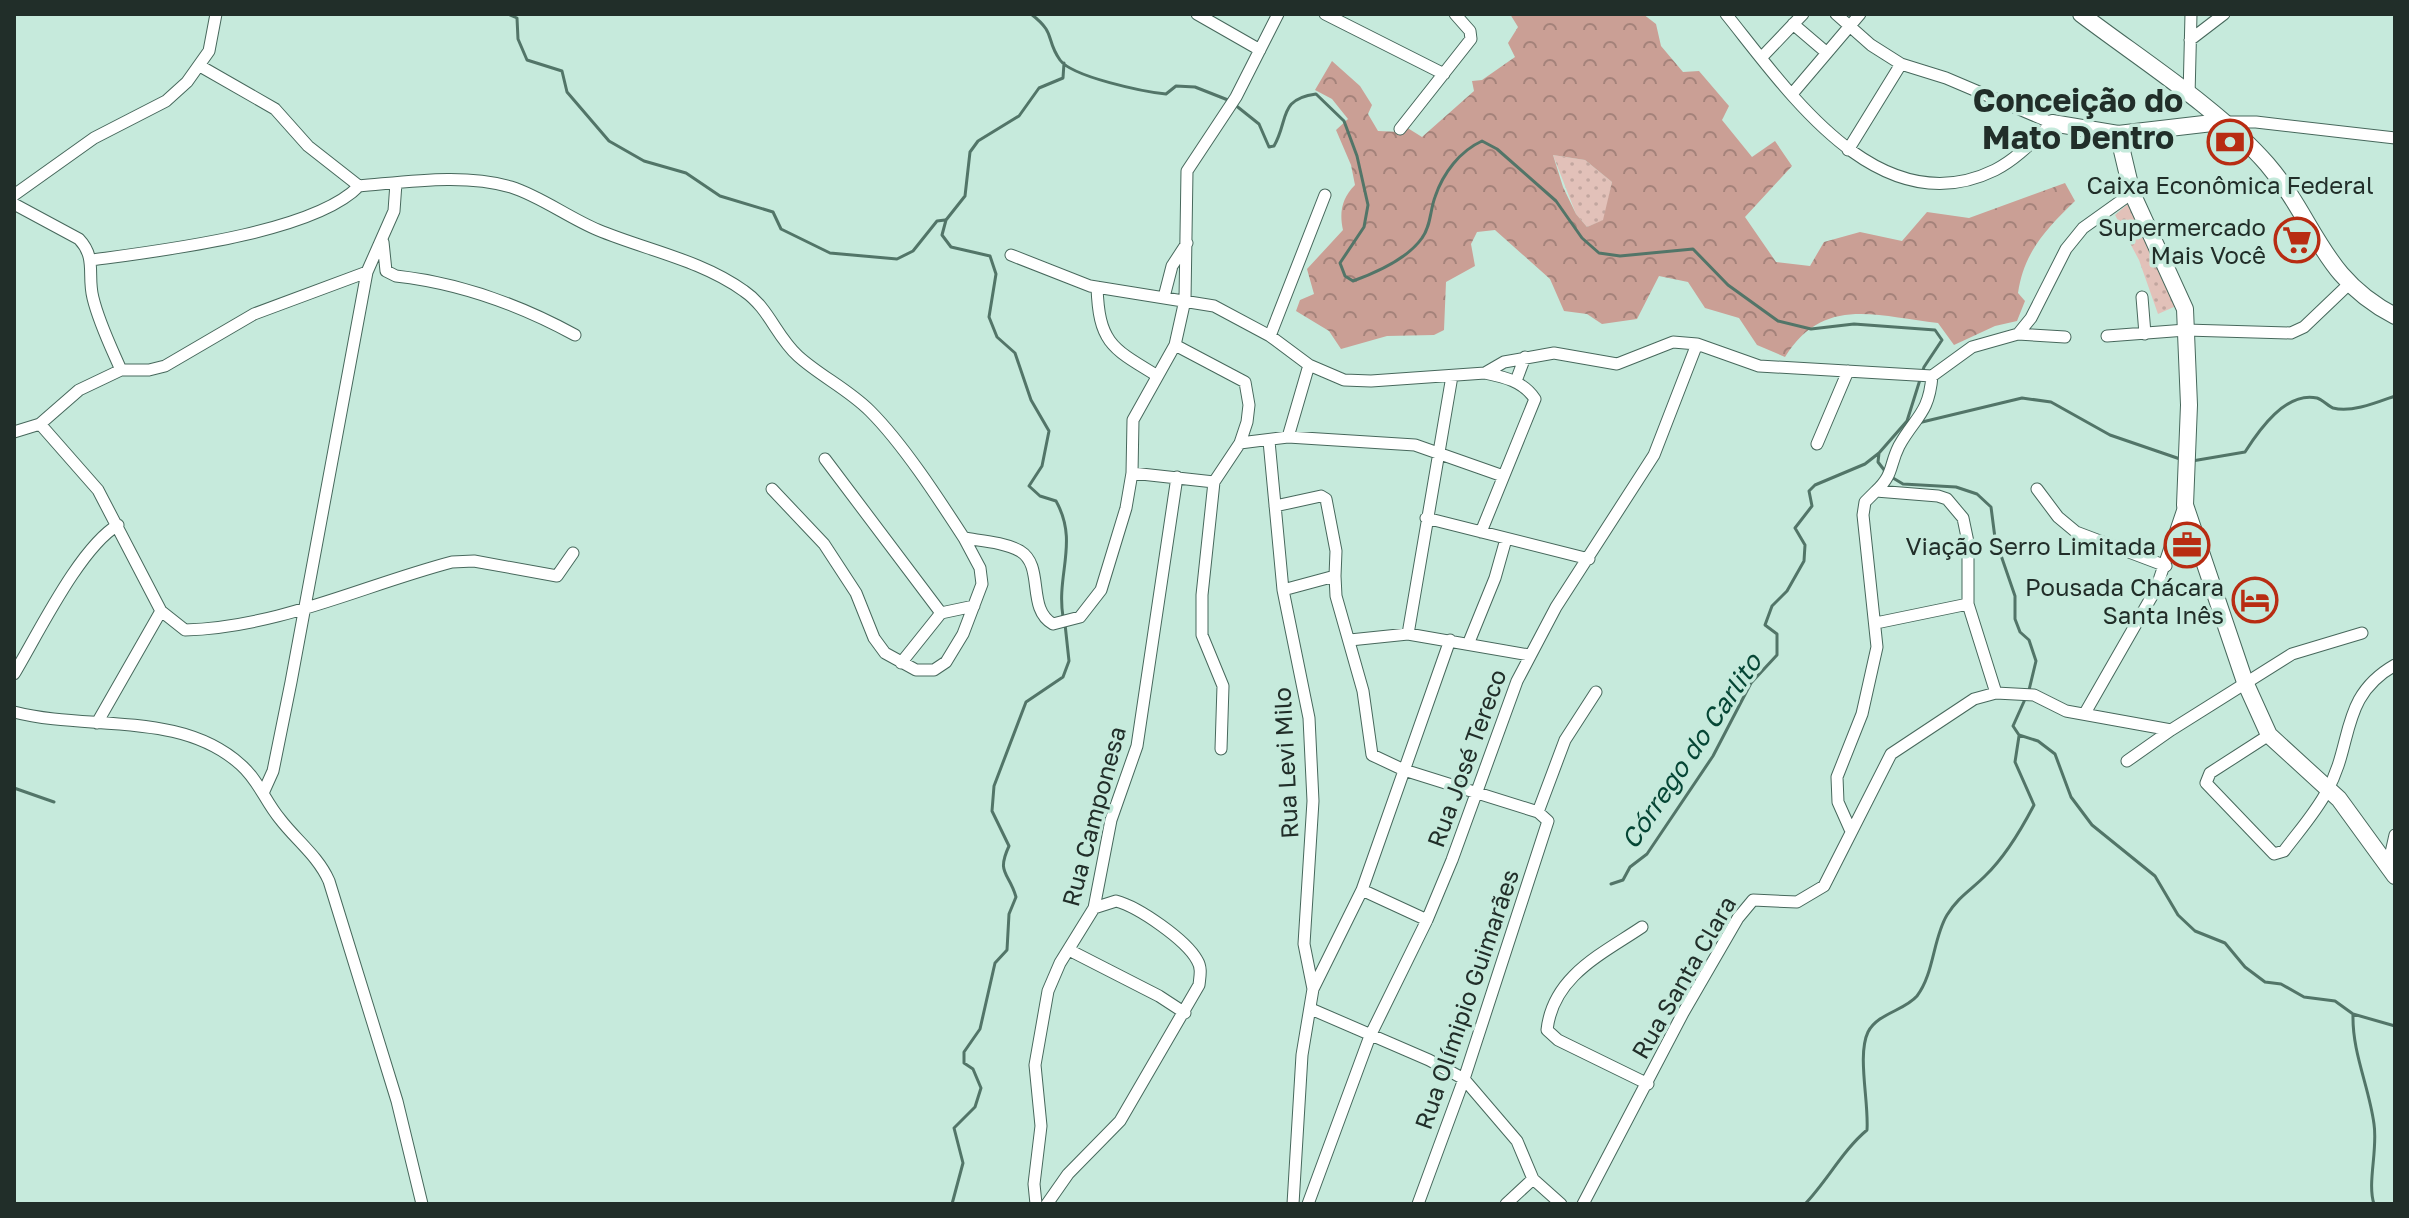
<svg xmlns="http://www.w3.org/2000/svg" width="2409" height="1218" font-family="'Golos Text',sans-serif">
  <defs>
    <pattern id="green-dots" width="8" height="8" patternUnits="userSpaceOnUse" patternTransform="scale(2)"><rect width="8" height="8" fill="#e2c1b9"/><path d="M2 2h.1M6 6h.1" fill="none" stroke="#c2a69f" stroke-width="1.8" stroke-linecap="round"/></pattern>
    <pattern id="forest-crowns" width="20" height="18" patternUnits="userSpaceOnUse" patternTransform="scale(2)"><rect width="20" height="18" fill="#ca9f95"/><path d="M2 6a3 3 0 1 1 6 0M12 15a3 3 0 1 1 6 0" fill="none" stroke="#a4827a"/></pattern>
  </defs>
  <rect width="100%" height="100%" fill="#c6eadc"/>
  <path fill="url(#green-dots)" d="M1553 155 1585 160 1612 182 1604 220 1587 227 1576 214Z
    M2130 202 2176 306 2158 314 2139 260 2115 215Z"/>
  <path fill="url(#forest-crowns)" fill-rule="evenodd" d="M1510 14H1643L1656 24 1661 46 1683 72 1699 71 1729 106 1722 120 1752 157 1775 141 1792 166 1745 217 1776 262 1810 266 1824 242 1860 232 1902 241 1927 212 1969 218 2065 183 2075 201C2046 229 2024 252 2018 293L2025 301 2017 321 1995 326 1954 345 1938 323C1877 316 1823 295 1785 357L1757 345 1739 318 1705 308 1688 282 1659 276 1637 319 1602 324 1587 314 1564 311 1550 279 1495 230 1477 232 1471 244 1475 266 1446 282 1444 330 1434 335 1387 336 1341 349 1329 331 1296 311 1300 300 1314 294 1307 269 1343 230C1339 212 1342 198 1355 185L1351 165 1336 130 1348 119 1332 99 1315 90 1332 61 1360 86 1372 105 1368 114 1378 131 1401 132 1406 127 1422 137 1474 91 1472 81 1482 80 1515 57 1508 43 1518 27ZM1553 155 1585 160 1612 182 1603 220 1587 227 1576 214 1563 187Z"/>
  <g fill="none" stroke-linecap="round" stroke-linejoin="round">
    <path stroke="#527568" stroke-width="3" d="M508 14 517 18 518 39 527 60 562 71 567 92 609 141 644 161 686 173 720 196 773 212 781 229 830 253 897 259 913 251 937 221 945 220
      M966 14H979
      M1031 14C1057 34 1045 39 1060 60 1072 77 1145 92 1166 94L1176 86 1195 87 1228 100
      M1234 104 1259 124 1269 147 1274 146C1289 120 1278 99 1316 94L1344 121 1357 156 1368 205 1364 227 1340 263 1345 276 1353 281C1375 273 1408 258 1422 238 1431 226 1430 210 1435 197 1443 173 1460 151 1482 141L1497 149 1556 201 1582 238 1599 253 1620 256 1693 249 1728 285 1778 321 1811 329 1854 324 1935 330 1942 340 1924 367 1907 421 1879 453 1878 462 1888 475 1903 484 1956 487 1977 494 1991 507 1995 538 2015 596V619L2020 632 2029 640 2036 661 2029 690
      M1918 423 2022 398 2051 402 2110 435 2180 459
      M2192 461 2245 452C2259 430 2286 391 2317 398 2323 400 2328 406 2333 408 2352 413 2378 402 2395 396
      M1063 617C1056 574 1079 542 1056 501L1040 496 1029 486 1042 466 1049 431 1031 400 1015 353 997 337 989 317 996 274 990 256 951 247 942 235 946 220 965 196 970 152 978 141 1019 116 1039 88 1063 78 1064 63
      M2026 697 2013 726 2019 735 2038 741 2055 754 2071 797 2092 825 2155 876 2178 915 2195 931 2225 943 2245 967 2265 982 2281 984 2304 997 2335 1001 2353 1014 2395 1026
      M14 788 54 802
      M1611 884 1623 880 1630 867 1647 854 1713 756 1751 683 1777 655V634L1765 625 1772 606 1787 591 1804 561 1805 545 1795 528 1812 506 1809 491 1815 485 1865 464 1879 453
      M2353 1014C2352 1053 2369 1086 2374 1124 2378 1150 2367 1183 2374 1204
      M952 1204 963 1163 954 1128 975 1107 981 1088 973 1069 964 1063V1052L980 1029 995 963 1007 950 1009 914 1016 897C1009 872 996 874 1009 846L992 811 994 786 1026 702 1063 677 1069 661 1065 624
      M1805 1204C1827 1181 1843 1150 1867 1130 1869 1102 1857 1055 1868 1032 1878 1013 1904 1011 1917 996 1934 974 1933 938 1947 915 1958 897 1971 890 1985 876 2006 856 2021 830 2034 805L2015 762 2019 736"/>
    <g stroke="#47685c" stroke-width="13">
      <path id="street" d="M1197 14 1260 50
        M1325 14 1444 74
        M1726 14C1788 91 1879 227 1995 170 2017 159 2035 139 2052 123L1946 78 1901 64 1871 45 1836 14
        M1793 24 1827 53
        M2190 40 2224 14
        M1761 58 1803 14
        M200 66 275 109 308 146 359 186
        M1792 94 1860 14
        M2189 96 2191 14
        M2222 122H2256L2395 138
        M1400 129 1471 39 1470 31 1455 14
        M1848 150 1901 64
        M359 186C407 182 464 173 511 187 540 196 569 218 598 230 646 250 701 260 744 291 769 308 776 336 798 356 820 376 848 389 870 411 903 444 938 498 964 538 982 541 1004 542 1020 551 1045 566 1026 609 1053 624L1080 617 1101 590 1126 508 1132 473 1133 420 1175 345 1185 300 1187 171 1236 97 1278 14
        M14 195 94 138 166 101 187 82 209 51 216 14
        M14 204 79 239C97 258 87 275 93 298 99 323 111 347 121 370L79 390 40 424 14 432
        M383 242 386 271 396 276C459 283 520 305 575 335
        M1011 255 1090 286 1214 306 1270 336 1309 365 1344 380 1371 381 1485 373 1504 362 1554 353 1617 364 1673 342 1697 344 1759 366 1932 376 1972 347 2018 334 2031 318 2066 249 2083 228 2132 193
        M92 260C158 251 314 233 359 186
        M1097 287C1099 342 1111 348 1156 375
        M1164 297 1172 266 1187 243
        M2142 297 2145 334
        M2018 334 2065 337
        M1270 336 1325 195
        M2107 336 2186 330 2291 333 2304 327 2348 285
        M1175 345 1245 382 1249 405 1247 422 1240 443 1214 482 1202 595V635L1223 686 1221 749
        M121 370H149L165 366 254 314 367 272
        M1516 381 1525 357
        M40 424 98 490 161 611
        M1288 437 1309 365
        M1269 441 1283 590 1309 718 1313 801 1304 944 1313 989
        M1240 443 1288 437 1415 445 1503 476
        M1817 444 1848 371
        M825 459 941 613
        M1132 473 1214 482
        M772 489 824 544 856 593 874 638 885 653 916 670H934L946 662 963 634 982 584 980 568 964 538
        M2037 489 2058 517 2076 532 2166 566
        M1876 491C1894 474 1889 466 1899 446 1915 417 1929 414 1932 376
        M1275 506 1321 496 1326 499 1336 551 1335 576
        M1426 518 1589 559
        M1481 532 1535 399C1523 381 1504 377 1485 373
        M1283 590 1335 576 1336 596 1363 691 1372 755 1404 770 1538 812 1548 821 1464 1079 1418 1204
        M1876 623 1968 604
        M1408 634 1452 376
        M1350 640 1408 634 1529 655
        M1469 642 1495 578 1506 539
        M901 663 941 613 974 606
        M14 674C38 634 80 547 118 525
        M14 712C87 731 181 710 241 765 259 781 265 801 280 819 296 840 318 856 329 881L397 1101 422 1204
        M2085 713 2156 589 2184 506
        M97 723 161 611 185 630C280 627 361 586 452 562L474 561 557 576 573 553
        M2269 735 2210 773 2206 783 2274 854 2284 851C2299 831 2316 812 2327 791 2354 743 2339 697 2395 665
        M2127 761 2171 730
        M264 791 273 771 291 682 367 272 394 211 396 183
        M1538 812 1565 740 1596 692
        M1850 829 1838 802 1837 777 1862 714 1877 647 1863 515 1865 502 1876 491 1938 496 1947 499 1963 518 1968 542V604L1996 693
        M2388 866 2395 835
        M1362 890 1427 920
        M1642 927C1602 954 1553 976 1547 1030L1558 1040 1648 1084
        M1069 950 1159 996 1185 1013
        M1311 1009 1429 1060 1464 1079 1517 1141 1533 1179 1561 1204
        M1036 1204 1034 1184 1041 1126 1035 1065 1048 991 1060 963 1094 908 1111 820 1137 746 1177 477
        M1047 1204 1068 1174 1120 1121 1199 985C1200 976 1202 968 1197 960 1186 940 1139 907 1116 901L1094 908
        M1293 1204 1302 1055 1313 989 1362 890 1450 640
        M1308 1204 1370 1036 1427 920 1452 860 1517 681 1556 607 1654 455 1697 344
        M1506 1204 1533 1179
        M1583 1204 1683 1013 1738 918 1753 900 1797 902 1824 886 1891 754 1974 699 1996 693 2034 695 2066 711 2171 730 2292 654 2362 633"/>
    </g>
    <g stroke="#47685c" stroke-width="18">
      <path id="secondary" d="M2081 14C2140 59 2219 109 2267 164 2316 221 2321 278 2395 316
        M2052 123 2118 134 2221 122
        M2118 134 2132 193 2185 309 2189 405 2185 505 2245 682 2269 735 2339 799 2395 876"/>
    </g>
    <use href="#street" stroke="#fff" stroke-width="11"/>
    <use href="#secondary" stroke="#fff" stroke-width="16"/>
  </g>
  <defs>
    <g id="bank-ring" transform="scale(2.3)"><circle r="9.5" fill="#c6eadc" stroke="#b82c12" stroke-width="1.5"/><path d="M-6-4H6V4H-6ZM0-2.3a2.3 2.3 0 1 0 0 4.6a2.3 2.3 0 1 0 0-4.6Z" fill="#b82c12"/></g>
    <g id="supermarket-ring" transform="scale(2.3)"><circle r="9.5" fill="#c6eadc" stroke="#b82c12" stroke-width="1.5"/><path d="M-6-5.5h2.5l.6 2H6L4.5 2H-2.5L-4.4-4H-6ZM-1.5 3.2a1.3 1.3 0 1 0 .1 0ZM3 3.2a1.3 1.3 0 1 0 .1 0Z" fill="#b82c12"/></g>
    <g id="office-ring" transform="scale(2.3)"><circle r="9.5" fill="#c6eadc" stroke="#b82c12" stroke-width="1.5"/><path d="M-6-3h4V-5.5h4V-3h4V5H-6ZM-1-4.5V-3h2v-1.5ZM-6 0V1H6V0Z" fill="#b82c12"/></g>
    <g id="hotel-ring" transform="scale(2.3)"><circle r="9.5" fill="#c6eadc" stroke="#b82c12" stroke-width="1.5"/><path d="M-6-4.5h1.5V1H6V5H4.5V3h-9V5H-6ZM-4 0a1.8 1.8 0 1 1 3.6 0ZM.5 0V-2.5h3Q6-2.5 6 0Z" fill="#b82c12"/></g>
  </defs>
  <g fill-rule="evenodd">
    <use href="#bank-ring" x="2230" y="142"/>
    <use href="#supermarket-ring" x="2297" y="240"/>
    <use href="#office-ring" x="2187" y="545"/>
    <use href="#hotel-ring" x="2255" y="600"/>
  </g>
  <g text-anchor="middle" dominant-baseline="central" stroke-width="7" stroke-linejoin="round" paint-order="stroke">
    <g font-size="24" fill="#212e29" stroke="#c6eadc" text-anchor="end">
      <text x="2230" y="184" text-anchor="middle">Caixa Econômica Federal</text>
      <text x="2266" y="226">Supermercado<tspan x="2266" dy="28">Mais Você</tspan></text>
      <text x="2156" y="545">Viação Serro Limitada</text>
      <text x="2224" y="586">Pousada Chácara<tspan x="2224" dy="28">Santa Inês</tspan></text>
    </g>
    <g font-size="24" fill="#212e29" stroke="#c6eadc">
      <text transform="translate(1466 758) rotate(-70)">Rua José Tereco</text>
      <text transform="translate(1285 763) rotate(-93)">Rua Levi Milo</text>
      <text transform="translate(1093 816) rotate(-75)">Rua Camponesa</text>
      <text transform="translate(1683 977) rotate(-60)">Rua Santa Clara</text>
      <text transform="translate(1466 999) rotate(-71)">Rua Olímipio Guimarães</text>
    </g>
    <g font-size="26" font-style="italic" fill="#054635" stroke="#c6eadc">
      <text transform="translate(1691 751) rotate(-56)">Córrego do Carlito</text>
    </g>
    <g font-size="32" font-weight="bold" fill="#212e29" stroke="#c6eadc">
      <text x="2078" y="100">Conceição do<tspan x="2078" dy="37">Mato Dentro</tspan></text>
    </g>
  </g>
  <rect width="2409" height="1218" fill="none" stroke="#212e29" stroke-width="32"/>
</svg>
